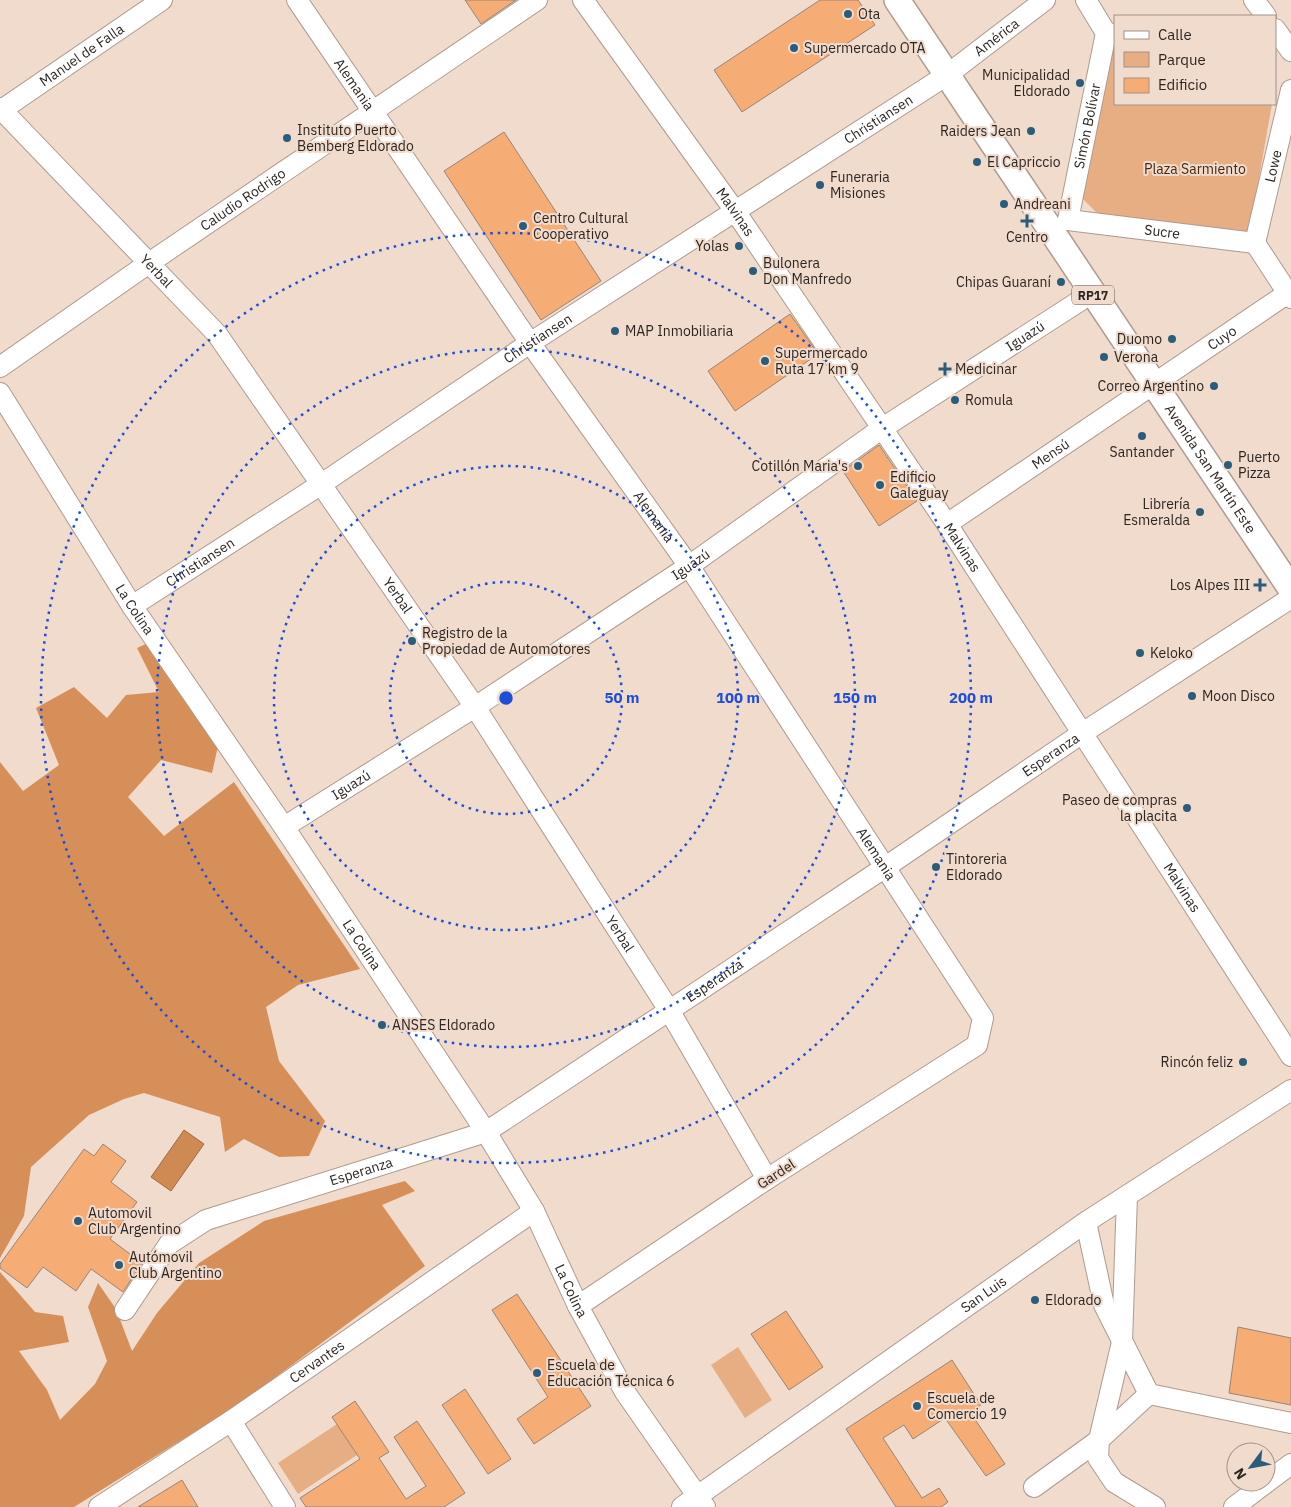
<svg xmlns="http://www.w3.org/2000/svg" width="1291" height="1507" font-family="'IBM Plex Sans',sans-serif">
  <rect width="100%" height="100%" fill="#f0dbcd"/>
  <path fill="#e7ae84" d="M1115 49V104H1272L1250 229 1229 240 1104 220 1080 196 1107 54Z
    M738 1347 772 1400 745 1418 711 1365Z
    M337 1424 357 1455 298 1494 278 1463Z"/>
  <path fill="#d68f59" d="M148 643 218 746 212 773 161 760 128 797 164 836 234 782 360 969 298 985 266 1007 279 1061 325 1121 309 1156 279 1157 244 1139 225 1152 220 1117 144 1093 124 1099 89 1115 31 1167 24 1216 0 1258V762L23 791 59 765 36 708 74 687 107 718 126 695 159 692 137 648Z
    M405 1181 415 1191 382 1205 425 1266 241 1403 74 1507H0V1272L35 1312 63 1316 69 1342 19 1351 47 1390 60 1420 95 1384 107 1361 88 1307 98 1283 116 1309 132 1351 157 1313 199 1263 264 1221Z"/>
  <path fill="#cf8953" stroke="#9e6b44" d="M184 1130 204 1144 171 1191 151 1177Z"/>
  <path fill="#f5ac75" stroke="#978578" d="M465 0H516L481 24Z
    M820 0H858L875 25 742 112 714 70Z
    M504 132 601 281 541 320 444 171Z
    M790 314 818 354 735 411 708 371Z
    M879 445 917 501 879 526 843 471Z
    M103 1144 126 1161 111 1182 137 1202 110 1239 142 1263 123 1292 91 1269 76 1291 43 1267 27 1288 0 1268V1264L84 1149 94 1156Z
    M517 1294 591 1406 534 1444 517 1419 548 1397 492 1310Z
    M786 1311 823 1367 789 1390 751 1334Z
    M1238 1327 1291 1338V1405L1229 1393Z
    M952 1360 981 1405 970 1412 1005 1464 986 1476 945 1418 913 1439 904 1425 883 1438 922 1498 939 1488 948 1502 941 1507H896L846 1429Z
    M465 1389 511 1459 488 1474 442 1405Z
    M355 1401 389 1452 379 1458 406 1499 426 1486 394 1437 417 1421 465 1493 444 1507H306L300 1498 360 1459 332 1417Z
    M182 1480 198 1507H138Z"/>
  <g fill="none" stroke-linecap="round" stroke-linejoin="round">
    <g stroke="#ae9b8e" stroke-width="22">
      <g id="minor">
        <path id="s1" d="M297 0 530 343 689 566 983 1018 977 1045 767 1179 578 1306"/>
        <path id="s2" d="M583 0 735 211 947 524 1291 1056"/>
        <path d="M1086 0 1106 33 1115 34"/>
        <path d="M1254 0 1266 16"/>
        <path d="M1275 29 1291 51"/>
        <path id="s3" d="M0 108 217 334 475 707 669 1010 767 1179"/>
        <path id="s4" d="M0 111 162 0"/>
        <path id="s5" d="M1068 220 1106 33"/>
        <path id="s6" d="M1068 220 1255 243"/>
        <path id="s7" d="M1255 243 1291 90"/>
        <path d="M1255 243 1291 298"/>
        <path id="s8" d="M0 367 149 263 537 0"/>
        <path id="s9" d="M0 393 132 606 284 827 486 1132 534 1211 578 1306 625 1392 705 1507"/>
        <path id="s10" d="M947 524 1291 291"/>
        <path id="s11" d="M132 606 320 485 530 343 947 75 1045 0"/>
        <path id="s12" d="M284 827 475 707 689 566 881 429 1092 293"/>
        <path d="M1086 1222 1104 1305 1149 1394 1291 1423"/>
        <path id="s13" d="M125 1310 169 1244 206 1220 486 1132 884 868 1081 734 1291 598"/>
        <path d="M1149 1394 1099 1440 1098 1458 1114 1482 1155 1507"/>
        <path d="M231 1421 285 1507"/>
        <path d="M1034 1487 1099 1440 1122 1342 1127 1196"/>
        <path id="s14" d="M99 1507 231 1421 534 1211"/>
        <path id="s15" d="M682 1507 1086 1222 1291 1090"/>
        <path d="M1234 1507 1291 1464"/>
      </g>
    </g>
    <g stroke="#ae9b8e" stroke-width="28">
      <g id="major">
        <path id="s16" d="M897 0 1291 589"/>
      </g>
    </g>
    <use href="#minor" stroke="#fff" stroke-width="20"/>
    <use href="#major" stroke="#fff" stroke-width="25"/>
  </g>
  <g fill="none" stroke="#1d4ed8" stroke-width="2.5" stroke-dasharray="2.5 5">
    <circle cx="506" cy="698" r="116"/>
    <circle cx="506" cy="698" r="232"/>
    <circle cx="506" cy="698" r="349"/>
    <circle cx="506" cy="698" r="465"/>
  </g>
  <g fill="#2b5c7a" stroke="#f0dbcd" stroke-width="2">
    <circle cx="848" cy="14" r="5"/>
    <circle cx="794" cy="48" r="5"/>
    <circle cx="1080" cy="83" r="5"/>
    <circle cx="1031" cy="131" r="5"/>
    <circle cx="287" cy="138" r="5"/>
    <circle cx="977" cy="162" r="5"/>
    <circle cx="820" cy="185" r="5"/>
    <circle cx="1004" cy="204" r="5"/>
    <path d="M1024.5 213.5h5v5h5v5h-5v5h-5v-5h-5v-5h5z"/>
    <circle cx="523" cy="226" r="5"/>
    <circle cx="739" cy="246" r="5"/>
    <circle cx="753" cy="271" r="5"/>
    <circle cx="1061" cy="282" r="5"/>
    <circle cx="615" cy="331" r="5"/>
    <circle cx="1172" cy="339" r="5"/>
    <circle cx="1104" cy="357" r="5"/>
    <circle cx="765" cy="361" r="5"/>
    <path d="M942.5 361.5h5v5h5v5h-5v5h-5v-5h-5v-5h5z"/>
    <circle cx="1214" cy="386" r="5"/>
    <circle cx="955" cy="400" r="5"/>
    <circle cx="1142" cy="436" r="5"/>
    <circle cx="1228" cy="465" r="5"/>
    <circle cx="858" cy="466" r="5"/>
    <circle cx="880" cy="485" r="5"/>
    <circle cx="1200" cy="512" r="5"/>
    <path d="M1257.5 577.5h5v5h5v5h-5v5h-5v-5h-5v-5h5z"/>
    <circle cx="412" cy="641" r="5"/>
    <circle cx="1140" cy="653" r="5"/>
    <circle cx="1192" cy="696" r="5"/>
    <circle cx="1187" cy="808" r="5"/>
    <circle cx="936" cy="867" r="5"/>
    <circle cx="382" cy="1025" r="5"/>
    <circle cx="1243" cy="1062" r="5"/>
    <circle cx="78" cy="1221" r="5"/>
    <circle cx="119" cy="1265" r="5"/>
    <circle cx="1035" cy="1300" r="5"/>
    <circle cx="537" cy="1373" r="5"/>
    <circle cx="917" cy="1406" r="5"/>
  </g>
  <g text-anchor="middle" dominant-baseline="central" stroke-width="4" stroke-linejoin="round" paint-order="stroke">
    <rect fill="#f0dbcd" stroke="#685c54" stroke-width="1" x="1072" y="285.5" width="42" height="19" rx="4"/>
    <g font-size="12" font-weight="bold" fill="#2d2520">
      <text x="1093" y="295">RP17</text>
    </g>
    <g font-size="14" fill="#2d2520" stroke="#f0dbcd" text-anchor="start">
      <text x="858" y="14">Ota</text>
      <text x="804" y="48">Supermercado OTA</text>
      <text x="1070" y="75" text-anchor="end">Municipalidad<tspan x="1070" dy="16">Eldorado</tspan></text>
      <text x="297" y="130">Instituto Puerto<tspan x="297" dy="16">Bemberg Eldorado</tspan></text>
      <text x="1021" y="131" text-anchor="end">Raiders Jean</text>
      <text x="987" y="162">El Capriccio</text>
      <text x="830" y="177">Funeraria<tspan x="830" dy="16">Misiones</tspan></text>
      <text x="1014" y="204">Andreani</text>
      <text x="533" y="218">Centro Cultural<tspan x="533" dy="16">Cooperativo</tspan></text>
      <text x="1027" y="237" text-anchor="middle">Centro</text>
      <text x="729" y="246" text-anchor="end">Yolas</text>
      <text x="763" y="263">Bulonera<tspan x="763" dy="16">Don Manfredo</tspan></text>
      <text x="1051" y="282" text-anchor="end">Chipas Guaraní</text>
      <text x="625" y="331">MAP Inmobiliaria</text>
      <text x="1162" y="339" text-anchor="end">Duomo</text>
      <text x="775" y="353">Supermercado<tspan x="775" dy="16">Ruta 17 km 9</tspan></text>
      <text x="1114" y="357">Verona</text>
      <text x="955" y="369">Medicinar</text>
      <text x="1204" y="386" text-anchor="end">Correo Argentino</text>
      <text x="965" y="400">Romula</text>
      <text x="1142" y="452" text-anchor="middle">Santander</text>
      <text x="1238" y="457">Puerto<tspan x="1238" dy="16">Pizza</tspan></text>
      <text x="848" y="466" text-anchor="end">Cotillón Maria's</text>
      <text x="890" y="477">Edificio<tspan x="890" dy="16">Galeguay</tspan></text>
      <text x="1190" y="504" text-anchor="end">Librería<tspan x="1190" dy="16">Esmeralda</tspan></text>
      <text x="1250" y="585" text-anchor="end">Los Alpes III</text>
      <text x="422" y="633">Registro de la<tspan x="422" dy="16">Propiedad de Automotores</tspan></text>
      <text x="1150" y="653">Keloko</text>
      <text x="1202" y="696">Moon Disco</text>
      <text x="1177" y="800" text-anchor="end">Paseo de compras<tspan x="1177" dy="16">la placita</tspan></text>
      <text x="946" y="859">Tintoreria<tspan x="946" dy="16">Eldorado</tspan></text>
      <text x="392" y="1025">ANSES Eldorado</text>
      <text x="1233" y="1062" text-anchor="end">Rincón feliz</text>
      <text x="88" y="1213">Automovil<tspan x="88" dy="16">Club Argentino</tspan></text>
      <text x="129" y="1257">Autómovil<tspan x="129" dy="16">Club Argentino</tspan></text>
      <text x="1045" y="1300">Eldorado</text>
      <text x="547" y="1365">Escuela de<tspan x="547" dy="16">Educación Técnica 6</tspan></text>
      <text x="927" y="1398">Escuela de<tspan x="927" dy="16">Comercio 19</tspan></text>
    </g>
    <g font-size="14" fill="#2d2520" stroke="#f0dbcd">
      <text stroke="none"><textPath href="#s11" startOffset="1035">América</textPath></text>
      <text stroke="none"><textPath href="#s4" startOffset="99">Manuel de Falla</textPath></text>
      <text stroke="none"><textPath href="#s1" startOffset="102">Alemania</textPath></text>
      <text stroke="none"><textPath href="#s11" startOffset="891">Christiansen</textPath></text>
      <text stroke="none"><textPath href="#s5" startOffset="96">Simón Bolívar</textPath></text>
      <text stroke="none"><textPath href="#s7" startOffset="79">Lowe</textPath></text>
      <text stroke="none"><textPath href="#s8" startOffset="295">Caludio Rodrigo</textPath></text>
      <text stroke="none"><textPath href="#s2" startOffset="261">Malvinas</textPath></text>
      <text stroke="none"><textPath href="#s6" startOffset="95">Sucre</textPath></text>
      <text stroke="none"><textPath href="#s3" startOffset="226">Yerbal</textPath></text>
      <text stroke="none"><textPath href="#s12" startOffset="889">Iguazú</textPath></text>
      <text stroke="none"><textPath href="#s10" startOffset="332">Cuyo</textPath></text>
      <text stroke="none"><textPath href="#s11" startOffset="486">Christiansen</textPath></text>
      <text stroke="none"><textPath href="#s10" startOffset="125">Mensú</textPath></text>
      <text stroke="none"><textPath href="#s16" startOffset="564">Avenida San Martín Este</textPath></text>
      <text stroke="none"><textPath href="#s1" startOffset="628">Alemania</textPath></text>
      <text stroke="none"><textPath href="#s2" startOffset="666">Malvinas</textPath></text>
      <text stroke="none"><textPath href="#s11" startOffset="81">Christiansen</textPath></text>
      <text stroke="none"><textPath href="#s12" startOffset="484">Iguazú</textPath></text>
      <text stroke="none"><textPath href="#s3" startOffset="631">Yerbal</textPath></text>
      <text stroke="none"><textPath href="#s9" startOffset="255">La Colina</textPath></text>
      <text stroke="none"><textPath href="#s13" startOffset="1096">Esperanza</textPath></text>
      <text stroke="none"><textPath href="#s12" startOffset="79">Iguazú</textPath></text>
      <text stroke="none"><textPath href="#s1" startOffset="1032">Alemania</textPath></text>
      <text stroke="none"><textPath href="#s2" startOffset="1071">Malvinas</textPath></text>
      <text stroke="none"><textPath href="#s3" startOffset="1036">Yerbal</textPath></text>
      <text stroke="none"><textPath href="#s9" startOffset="660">La Colina</textPath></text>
      <text stroke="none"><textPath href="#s13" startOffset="691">Esperanza</textPath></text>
      <text stroke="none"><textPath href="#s13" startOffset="286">Esperanza</textPath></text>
      <text transform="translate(776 1174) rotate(-33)">Gardel</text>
      <text stroke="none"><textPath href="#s9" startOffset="1065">La Colina</textPath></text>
      <text stroke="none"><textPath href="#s15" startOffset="369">San Luis</textPath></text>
      <text stroke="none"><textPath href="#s14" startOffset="262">Cervantes</textPath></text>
    </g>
    <g font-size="14" fill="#452810" stroke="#f0dbcd">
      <text x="1195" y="169">Plaza Sarmiento</text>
    </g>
  </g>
  <circle cx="506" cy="698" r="8" fill="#1d4ed8" stroke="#f0dbcd" stroke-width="2.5"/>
  <g font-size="15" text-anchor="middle" font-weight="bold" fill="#1d4ed8" stroke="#f0dbcd" stroke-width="4" stroke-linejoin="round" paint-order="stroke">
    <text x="622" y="703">50 m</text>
    <text x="738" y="703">100 m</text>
    <text x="855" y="703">150 m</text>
    <text x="971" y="703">200 m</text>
  </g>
  <rect x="1114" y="15" width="162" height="90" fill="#f0dbcd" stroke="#a29288"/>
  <rect x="1124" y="31" width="25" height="8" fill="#ffffff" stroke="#a29288"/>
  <text x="1158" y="40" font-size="15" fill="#2d2520">Calle</text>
  <rect x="1124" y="52" width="25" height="15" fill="#e7ae84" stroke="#a29288"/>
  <text x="1158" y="65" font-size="15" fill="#2d2520">Parque</text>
  <rect x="1124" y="78" width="25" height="15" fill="#f5ac75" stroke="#a29288"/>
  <text x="1158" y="90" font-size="15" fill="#2d2520">Edificio</text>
  <g transform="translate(1251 1467) rotate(238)"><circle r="24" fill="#f0dbcd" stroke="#a29288"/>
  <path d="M0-4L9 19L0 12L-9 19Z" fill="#2b5c7a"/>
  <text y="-8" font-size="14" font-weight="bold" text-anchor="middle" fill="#2d2520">N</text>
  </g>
</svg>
